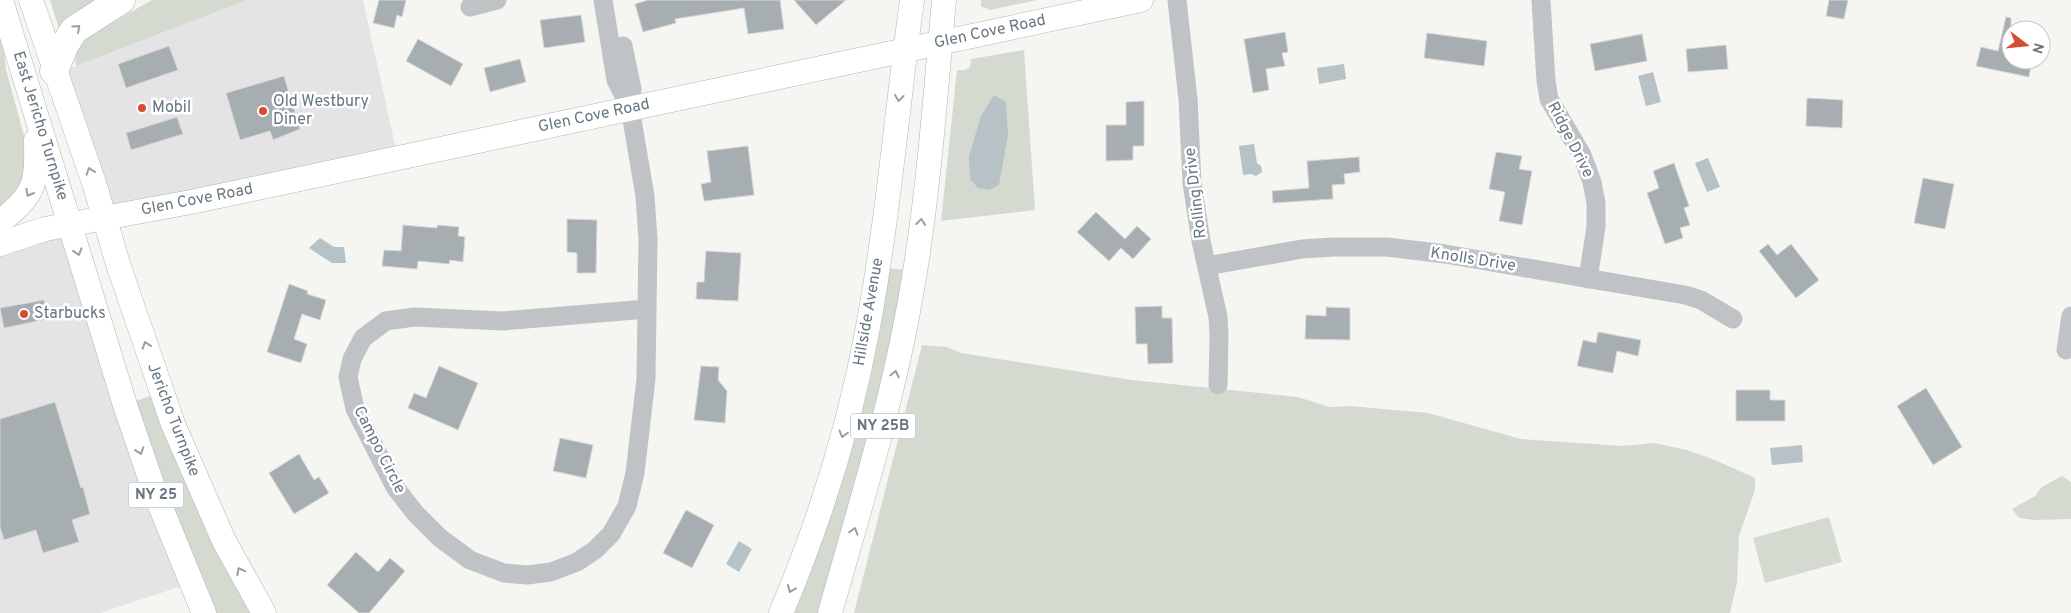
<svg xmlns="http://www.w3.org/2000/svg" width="2071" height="613" font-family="Overpass,sans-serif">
  <rect width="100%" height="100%" fill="#f5f5f2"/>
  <path fill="#e3e4e3" d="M247 0H363L398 158 103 218 54 71 76 66Z
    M70 224 191 583 100 613H0V244Z"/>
  <path fill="#d5dad1" d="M50 0H106L59 29Z
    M152 0H247L76 66 75 59 77 52 73 48 82 35 115 21Z
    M981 0H1037L990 10 981 6Z
    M2 31 6 70 33 168 19 190 0 211V32Z
    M1024 50 1035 210 941 221 957 70H965L970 67 971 59Z
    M878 267 915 271 830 613H781Z
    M922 345 947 347 961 353 1132 380 1298 397 1329 407 1350 406 1428 413 1521 439 1622 446 1654 443 1687 450 1715 460 1755 478V490L1739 536 1737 583 1730 613H854Z
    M161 392 264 613H204L125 405Z
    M2062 476 2071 482V519L2034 520 2019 518 2012 509 2035 496 2042 487Z
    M1829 517 1842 562 1765 583 1753 538Z"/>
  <path fill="#b6c2c5" d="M1344 64 1346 79 1319 84 1317 68Z
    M1653 72 1661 102 1646 106 1638 76Z
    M994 95 1006 102 1008 135 999 185 989 190 978 188 970 179 969 156 981 116Z
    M1254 144 1257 163 1261 166 1262 172 1256 176 1251 174 1243 175 1239 146Z
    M1708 158 1720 187 1707 192 1695 163Z
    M320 238 334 247H344L346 263H332L309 248Z
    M1802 445 1803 462 1772 465 1770 448Z
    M739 541 752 549 739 572 726 564Z"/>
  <path fill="#a6aeb2" stroke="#d7d7d5" d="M379 0H406L402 17 397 15 394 28 373 23Z
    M648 0H780L784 29 748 34 744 8 675 19 676 23 643 32 635 4Z
    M794 0H846L816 25Z
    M1829 0H1848L1844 19 1826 16Z
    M581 15 585 42 544 48 540 20Z
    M2006 17 2011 18V60H2032L2029 77 1976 66 1981 47 1998 51Z
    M1285 32 1288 52 1282 53 1285 66 1266 69 1269 90 1253 93 1244 39Z
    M1427 33 1487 41 1484 66 1424 58Z
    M1642 34 1647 61 1595 71 1590 44Z
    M418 39 463 64 451 86 406 61Z
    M1726 45 1728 69 1688 72 1686 49Z
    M169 46 178 70 126 88 118 64Z
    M520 59 526 82 490 92 484 68Z
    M284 76 300 129 273 140 270 131 240 140 226 93Z
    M1807 98 1843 100 1842 128 1806 126Z
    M1144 101V146H1133V160L1106 161V125H1126V102Z
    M177 117 183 134 131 150 126 133Z
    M748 146 754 195 704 201 701 184 711 182 707 151Z
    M1496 152 1522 156 1519 169 1532 171 1522 225 1499 221 1505 192 1489 189Z
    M1359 157 1360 172 1344 174 1345 184 1332 185 1333 199 1273 203 1272 191 1309 188 1307 161Z
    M1674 163 1689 206 1684 208 1690 225 1680 228 1683 238 1665 244 1647 193 1659 188 1653 171Z
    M1923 178 1954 184 1945 229 1914 223Z
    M1096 212 1125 239 1137 226 1151 239 1133 259 1121 248 1109 261 1077 232Z
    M567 219 597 220 596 273H577V253L567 252Z
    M403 225 437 228V225L459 227 458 236 465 237 463 262 450 260 449 264 418 261 417 269 382 266 384 250 401 251Z
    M1768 244 1777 255 1791 244 1819 280 1796 298 1759 251Z
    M706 251 741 253 738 301 696 299 697 282H704Z
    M289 284 308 291 307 294 326 300 320 320 302 314 294 339 307 344 301 363 267 352Z
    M44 300 47 319 4 328 0 308Z
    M1162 306V318H1172L1173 363 1148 364 1147 344H1136L1135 307Z
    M1326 307 1350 308V340L1305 339 1306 315 1326 316Z
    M1598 332 1641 340 1638 356 1617 351 1613 373 1577 366 1583 340 1596 343Z
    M439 366 478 383 458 430 408 408 414 393 426 398Z
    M701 366 719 367 718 380 727 391 725 423 694 420Z
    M1926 388 1962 447 1933 465 1897 406Z
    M1736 390H1770V400H1785V421H1736Z
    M55 402 81 488 83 487 90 514 72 520 79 542 43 553 36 530 4 540 0 527V419Z
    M560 438 593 445 586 478 553 471Z
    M299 454 314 480 319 477 329 493 294 514 269 473Z
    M686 510 714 525 692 568 663 553Z
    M356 552 378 572 390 558 405 571 369 613H359L327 585Z"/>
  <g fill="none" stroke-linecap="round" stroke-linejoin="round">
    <g stroke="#b0b5b8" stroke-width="25">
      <path id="major" d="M1 0 125 405 155 493 204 613
        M31 0 94 183 119 267 173 424 224 541 264 613
        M0 222C35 194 37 185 36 140
        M0 244 45 229 196 201 1141 0
        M781 613C820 521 850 425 868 327 888 219 897 109 912 0
        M830 613C859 510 891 407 910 301 928 202 935 100 944 0"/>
    </g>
    <g stroke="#b0b4b7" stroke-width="29">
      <path id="highway" d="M54 71 64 46 74 30 121 0"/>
    </g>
    <path stroke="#bfc3c6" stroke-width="19" d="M603 0 616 80 630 108 645 196 648 239 647 309
      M1177 0 1188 99 1192 183 1201 241 1218 317 1219 335 1218 385
      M1541 0 1546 81 1549 99 1582 155 1592 182 1596 203V227L1588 279
      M470 7 497 0
      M623 46 632 89 630 102
      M1207 266 1302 249 1334 247H1387L1445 254 1685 295 1701 300 1733 319
      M647 309 646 379 635 473 627 506 611 534 595 550 577 562 551 572 527 575 504 573 470 560 440 538 415 513 395 487 355 409 348 377 352 359 363 338 386 321 414 317 503 321Z
      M2066 350 2071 316"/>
    <use href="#major" stroke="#fff" stroke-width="24"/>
    <use href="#highway" stroke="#fff" stroke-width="28"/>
  </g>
  <defs><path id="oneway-chevron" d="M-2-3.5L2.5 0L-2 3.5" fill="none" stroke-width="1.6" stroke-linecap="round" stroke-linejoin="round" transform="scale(1.25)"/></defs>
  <g stroke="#94a0a7">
    <use href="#oneway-chevron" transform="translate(77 28) rotate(-42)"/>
    <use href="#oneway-chevron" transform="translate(899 98) rotate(97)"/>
    <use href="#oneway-chevron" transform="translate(90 171) rotate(-109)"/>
    <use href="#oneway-chevron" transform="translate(29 193) rotate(120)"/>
    <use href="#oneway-chevron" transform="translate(921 222) rotate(-83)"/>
    <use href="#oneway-chevron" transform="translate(78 252) rotate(73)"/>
    <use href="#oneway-chevron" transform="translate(146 345) rotate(-109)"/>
    <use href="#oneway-chevron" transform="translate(895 374) rotate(-77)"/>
    <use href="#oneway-chevron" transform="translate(843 434) rotate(105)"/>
    <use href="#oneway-chevron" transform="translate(140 451) rotate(71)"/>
    <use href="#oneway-chevron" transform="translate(854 531) rotate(-74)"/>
    <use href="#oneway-chevron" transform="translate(240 571) rotate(-118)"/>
    <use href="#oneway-chevron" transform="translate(791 589) rotate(112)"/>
  </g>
  <g fill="#d84c2f" stroke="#fff" stroke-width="2">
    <circle cx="142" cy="108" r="5"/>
    <circle cx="263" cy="111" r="5"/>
    <circle cx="24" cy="314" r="5"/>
  </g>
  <g text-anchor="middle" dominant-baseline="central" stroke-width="5" stroke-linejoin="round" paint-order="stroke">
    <g fill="#fff" stroke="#94a0a7" stroke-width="1">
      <rect x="850.5" y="413.5" width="65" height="25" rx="4"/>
      <rect x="128.5" y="482.5" width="55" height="25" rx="4"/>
    </g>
    <g font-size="15" font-weight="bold" fill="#667781">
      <text x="883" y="426">NY 25B</text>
      <text x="156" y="495">NY 25</text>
    </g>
    <g font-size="16" fill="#667781" stroke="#fff">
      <text transform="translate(990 32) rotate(-12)">Glen Cove Road</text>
      <text transform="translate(594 116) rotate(-12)">Glen Cove Road</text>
      <text transform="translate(40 126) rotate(73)">East Jericho Turnpike</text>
      <text transform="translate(1570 140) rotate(63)">Ridge Drive</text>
      <text transform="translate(1196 193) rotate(-97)">Rolling Drive</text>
      <text transform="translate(197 200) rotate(-11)">Glen Cove Road</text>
      <text transform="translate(1473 260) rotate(9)">Knolls Drive</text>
      <text transform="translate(869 312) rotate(-80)">Hillside Avenue</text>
      <text transform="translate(173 420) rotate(69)">Jericho Turnpike</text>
      <text transform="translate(379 450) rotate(63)">Campo Circle</text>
    </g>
    <g font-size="16" fill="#667781" stroke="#fff" text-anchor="start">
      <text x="273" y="102">Old Westbury<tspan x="273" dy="18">Diner</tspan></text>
      <text x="152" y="108">Mobil</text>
      <text x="34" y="314">Starbucks</text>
    </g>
  </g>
  <g transform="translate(2026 45) rotate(106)"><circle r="24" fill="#ffffff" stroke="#c2c9cd"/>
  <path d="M0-4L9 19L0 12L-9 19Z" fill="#d84c2f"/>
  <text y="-8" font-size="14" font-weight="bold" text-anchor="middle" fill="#667781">N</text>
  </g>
</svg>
